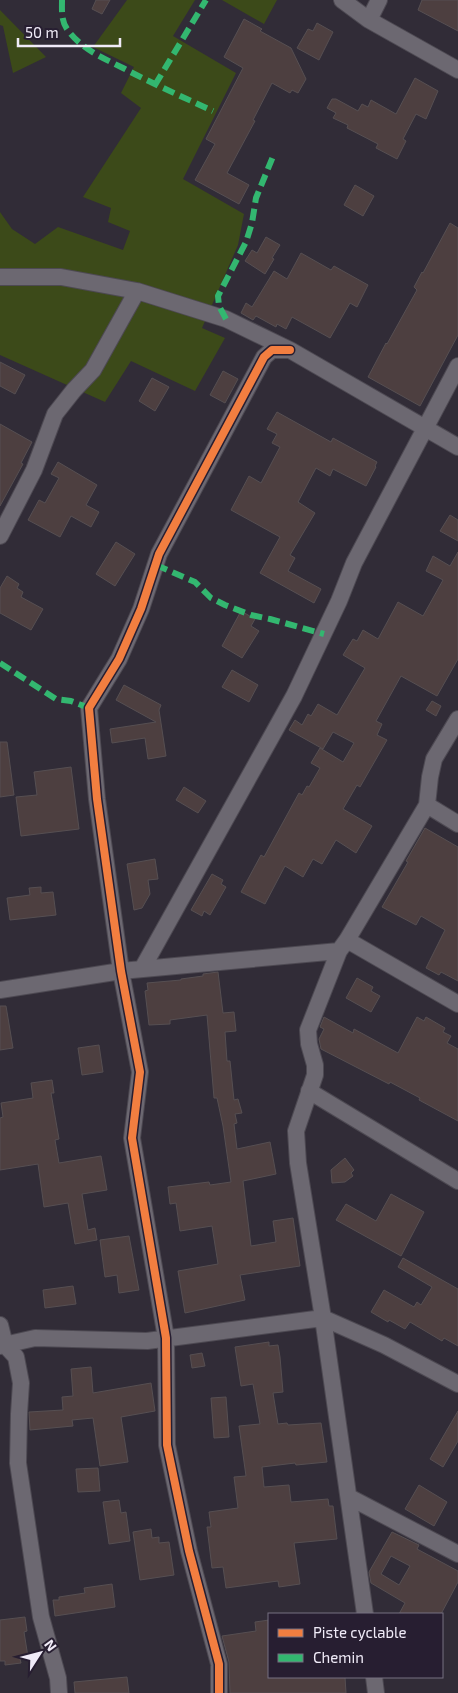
<svg xmlns="http://www.w3.org/2000/svg" width="458" height="1693" font-family="'Exo 2',sans-serif">
  <rect width="100%" height="100%" fill="#312c37"/>
  <path fill="#3c4a19" d="M127 0H195L173 36 236 73 183 179 244 214 238 245 202 328 225 338 195 391 131 361 105 402 0 355V212L12 229 35 244 58 227 123 250 130 231 108 222 111 208 83 197 141 108 121 93 134 67 93 47Z
    M222 0H277L264 24Z
    M0 10 46 57 13 73 3 26 0 25Z"/>
  <path fill="#4d3f40" stroke="#564f52" fill-rule="evenodd" d="M96 0H110L102 14 92 9Z
    M422 0H458V31L418 10Z
    M244 19 262 29 260 31 291 48 306 79 298 93 292 90 290 93 272 83 253 120 255 121 227 173 249 185 239 204 195 180 215 144 206 139 243 68 224 57Z
    M317 23 333 32 319 60 297 48 308 29 313 31Z
    M415 78 438 91 426 119 416 114 403 139 406 141 397 159 376 148 378 144 347 128 348 125 333 118 336 113 327 108 332 99H336L358 111 362 104 368 107 371 100 396 114Z
    M355 185 374 196 363 216 344 205Z
    M450 223 458 228V335L420 406 368 377 386 343 387 344 417 290 414 287 422 272 423 273Z
    M266 237 280 245 272 258 274 259 265 274 245 261 252 250 257 253Z
    M301 253 331 270 334 266 368 285 357 307 350 303 330 338 292 317 286 329 277 324 276 327 256 316 253 320 241 313 246 303 252 307 274 271 287 279Z
    M0 362 25 375 15 394 0 386Z
    M223 371 238 379 225 403 210 395Z
    M152 378 169 387 155 411 139 401Z
    M277 412 331 442 333 438 377 462 375 466 376 467 366 486 333 469 330 476 316 468 298 502 315 513 290 555 295 558 288 571 321 589 314 603 260 573 280 537 231 510 249 476 261 483 280 447 272 443 277 434 267 429Z
    M0 424 32 442 21 463 23 464 0 506Z
    M58 462 97 485 86 505 99 512 91 527 71 516 60 537 28 520 39 500 45 503 59 478 51 474Z
    M450 515 458 520V541L440 531Z
    M116 542 135 554 115 586 96 574Z
    M458 552V659L437 696 401 676 376 721 382 724 377 735 387 740 360 787 357 785 343 809 372 826 356 853 336 840 322 864 313 859 303 877 285 866 265 904 241 892 261 855 264 857 299 793 302 795 307 786 309 787 320 768 311 763 320 748 343 762 354 743 333 732 323 749 289 730 295 720 302 725 308 714 311 716 318 704 337 715 365 668 343 655 353 639 357 641 363 630 378 639 398 602 423 616 443 580 426 571 433 556 450 566Z
    M7 576 19 584 17 588 23 592 21 597 43 609 31 630 0 613V588Z
    M241 611 255 619 251 626 259 631 242 658 222 646Z
    M232 670 258 685 249 702 222 687Z
    M124 685 161 705 159 710 166 756 148 759 145 738 112 743 110 729 156 722 116 700Z
    M432 701 441 706 436 716 426 710Z
    M0 742H7L14 795 0 797Z
    M71 767 79 829 21 836 16 797 37 795 34 772Z
    M184 787 206 801 198 813 176 800Z
    M425 828 458 847V981L441 972 439 975 426 968 445 930 421 916 416 925 382 907 408 862 406 861Z
    M155 859 158 879 148 880 150 894 142 908 134 910 127 864Z
    M212 874 223 880 221 884 226 887 210 915 204 911 202 916 191 910Z
    M41 887V893L53 892 56 915 10 920 7 898 30 895 29 888Z
    M218 972 223 1013 234 1012 236 1031 225 1032 227 1061H230L234 1100 238 1099 242 1113 235 1114 237 1123 234 1124 237 1149 270 1142 276 1174 243 1181 251 1246 276 1242 273 1221 293 1218 300 1266 240 1275 245 1300 185 1313 178 1271 218 1264 212 1226 180 1231 176 1203 170 1204 168 1187 209 1182 210 1185 231 1182 223 1126 217 1098H214L207 1015 170 1020V1024L149 1025 145 991 148 990 147 983 181 980V979L203 976V974Z
    M357 978 373 987 371 991 380 996 371 1012 346 998Z
    M0 1006H6L13 1048 0 1050Z
    M324 1017 353 1033 354 1029 398 1053 417 1017 424 1021 426 1017 445 1028 443 1032 451 1036 447 1043 458 1049V1121L419 1100 420 1098 390 1082 389 1084 321 1049 319 1039 324 1029 320 1027Z
    M99 1045 103 1072 82 1075 78 1048Z
    M52 1080 54 1093H51L59 1139 55 1140 59 1163 101 1156 107 1190 82 1194 88 1230 95 1228 97 1240 75 1244 68 1203 44 1207 38 1164 0 1170V1118L3 1117 1 1103 33 1098 31 1083Z
    M345 1158 354 1170 351 1173 353 1176 345 1182 332 1183 331 1170Z
    M391 1194 424 1212 401 1256 336 1220 346 1204 376 1221Z
    M129 1236 139 1290 119 1293 117 1275 105 1277 100 1240Z
    M403 1258 458 1289V1346L444 1338 442 1341 410 1322 405 1329 389 1320 388 1322 371 1312 384 1290 414 1307 417 1302 421 1305 432 1287 398 1267Z
    M73 1286 76 1304 45 1308 43 1290Z
    M269 1342V1346L278 1345 280 1357 283 1392 273 1393 278 1424 287 1423 288 1425 321 1423 327 1462 296 1465 295 1463 262 1467 264 1487 289 1485 291 1502 328 1499 329 1506H333L337 1539 294 1543 300 1584 279 1587 278 1581 226 1588 223 1567 212 1568 207 1527H211L209 1512 238 1508 234 1477 246 1476 239 1426 260 1424 253 1384 241 1386 235 1347Z
    M202 1353 205 1366 192 1368 190 1355Z
    M91 1367 93 1393 151 1383 155 1411 121 1417 128 1462 100 1466 93 1418 72 1420 73 1426 30 1430 29 1412 63 1410 62 1397 73 1396 71 1369Z
    M226 1397 229 1437 214 1438 211 1398Z
    M458 1411V1441L443 1467 430 1459Z
    M98 1468 100 1491 78 1492 76 1469Z
    M419 1485 447 1502 434 1526 405 1509Z
    M119 1500 121 1513 126 1512 130 1541 109 1544 103 1502Z
    M151 1529 152 1538 159 1537V1543L169 1542 174 1575 140 1580 133 1532Z
    M392 1532 419 1545 417 1549 458 1571V1582L441 1614H399L405 1603 371 1583 369 1572ZM391 1556 410 1566 399 1585 381 1574Z
    M112 1584 115 1607 55 1616 53 1600H59V1597L85 1593 84 1588Z
    M25 1617 27 1631 24 1632 28 1657 20 1659 21 1663 5 1665V1661H0V1620Z
    M269 1620V1677H345L346 1693H230L229 1662 222 1636 256 1631 255 1622Z
    M127 1677 129 1693H75L74 1682Z"/>
  <g fill="none" stroke-linecap="round" stroke-linejoin="round">
    <g stroke="#4d4952" stroke-width="18">
      <path id="minor" d="M342 0 369 20 458 70
        M369 20 379 0
        M0 277H61L137 291 226 319 290 350 458 447
        M0 536 34 470 55 414 74 390 93 370 137 291
        M427 805 458 824
        M347 940 458 1004
        M142 969 294 696 339 601 354 563 458 366
        M0 990 121 971 339 951
        M309 1091 458 1181
        M0 1325 5 1345 16 1357 21 1383 19 1414 18 1463 41 1617 58 1678 59 1693
        M0 1346 35 1338 147 1341 323 1318 384 1345 458 1384
        M349 1497 458 1554
        M365 1614 323 1318 298 1163 296 1131 315 1075V1065L309 1044 308 1030 339 951 347 940 427 805 430 777 434 759 458 719
        M374 1677 376 1693
        M219 1693V1664L189 1551 167 1445 166 1338 132 1138 140 1072 121 971 97 799 89 708 119 659 141 609 159 554 264 357 272 350H290"/>
    </g>
    <use href="#minor" stroke="#6c6871" stroke-width="16"/>
    <path stroke="#33b770" stroke-width="6" stroke-dasharray="12 6" stroke-linecap="butt" d="M62 0C62 11 61 20 67 29 81 49 103 58 123 68 153 84 183 97 213 111
      M155 85 206 0
      M226 319 219 306 218 296 246 242 252 223 256 198 274 154
      M156 565 195 582 211 598 225 605 251 615 270 619 324 634
      M0 663 56 699 71 701 89 708"/>
    <g stroke="#271e31" stroke-width="11">
      <path id="cycleway" d="M219 1693V1664L189 1551 167 1445 166 1338 132 1138 140 1072 121 971 97 799 89 708 119 659 141 609 159 554 264 357 272 350H290"/>
    </g>
    <use href="#cycleway" stroke="#f27e40" stroke-width="8"/>
  </g>
  <rect x="268" y="1613" width="175" height="65" fill="#271e31" stroke="#777081"/>
  <rect x="278" y="1629" width="25" height="8" fill="#f27e40" stroke="#777081"/>
  <text x="313" y="1638" font-size="15" fill="#f0ebf8">Piste cyclable</text>
  <rect x="278" y="1654" width="25" height="8" fill="#33b770" stroke="#777081"/>
  <text x="313" y="1663" font-size="15" fill="#f0ebf8">Chemin</text>
  <g transform="translate(40 1653) rotate(54)" stroke="#271e31" stroke-width="4" paint-order="stroke">
  <path d="M0-4L9 19L0 12L-9 19Z" fill="#f0ebf8"/>
  <text y="-8" font-size="14" font-weight="bold" text-anchor="middle" fill="#f0ebf8">N</text>
  </g>
  <path d="M18 38v8h102v-8" fill="none" stroke="#f0ebf8" stroke-width="2.5"/>
  <text x="25" y="38" font-size="15" fill="#f0ebf8" stroke="#271e31" stroke-width="4" paint-order="stroke">50 m</text>
</svg>
